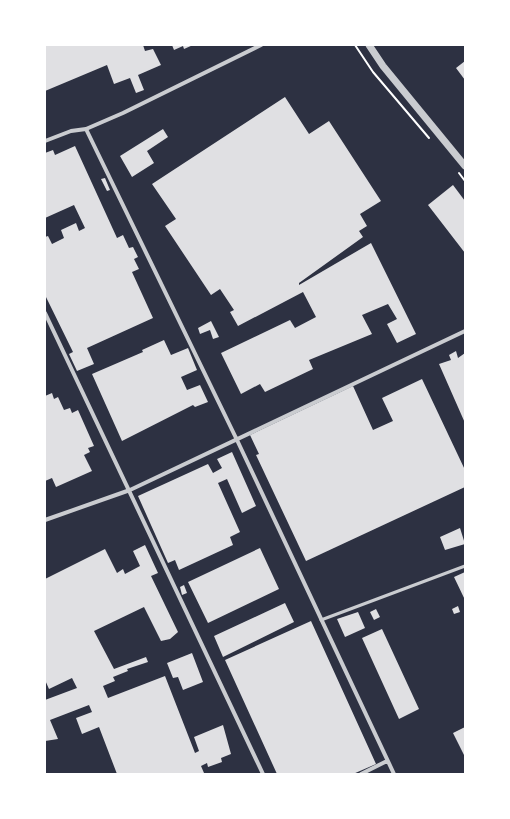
<svg xmlns="http://www.w3.org/2000/svg" width="510" height="819" font-family="Inter,sans-serif">
  <rect width="100%" height="100%" fill="#2d3142"/>
  <path fill="#e0e0e3" d="M45 45H143L145 51 153 49 161 65 138 75 144 90 136 93 130 78 114 84 107 65 45 91Z
    M172 45H193L184 49 183 46 174 50Z
    M465 61V80L456 68Z
    M285 97 309 134 329 121 381 201 360 214 367 226 359 231 363 237 299 283V285L371 243 416 334 397 343 387 324 397 319 388 304 362 315 372 334 309 360 313 369 265 392 260 384 241 394 221 353 290 320 295 328 316 317 303 292 238 326 230 312 234 310 220 289 211 295 165 226 176 219 152 184Z
    M163 129 168 137 147 151 154 163 132 177 120 156Z
    M75 146 117 238 123 235 129 248 133 247 138 257 134 259 139 269 132 272 153 318 87 348 94 364 77 371 69 354 73 352 45 295V237L48 236 52 244 64 238 61 230 76 223 79 231 85 228 74 205 45 218V153L53 150 55 155Z
    M105 178 110 190 107 191 101 179Z
    M453 185 465 201V253L428 205Z
    M211 321 219 337 213 339 210 330 200 334 198 328Z
    M164 340 171 355 188 348 197 370 181 377 187 390 200 385 208 402 195 407 193 405 122 441 92 374 143 352 142 350Z
    M456 351 458 358 465 353V423L439 364 451 360 449 355Z
    M422 379 465 470V487L306 561 256 455 259 454 250 435 353 386 373 430 393 421 382 398Z
    M52 393 54 399 58 397 64 410 70 408 72 413 78 410 94 446 88 448 90 452 84 455 92 471 56 487 52 478 45 481V396Z
    M232 452 256 506 242 513 227 479 218 483 240 532 230 537 233 545 179 570 175 560 168 563 138 496 208 464 213 473 222 468 217 459Z
    M460 528 465 544 445 550 440 537Z
    M145 545 158 573 151 576 178 632 170 639 161 641 144 607 94 631 114 669 146 657 148 662 127 669 128 671 113 677 115 681 103 686 108 698 165 676 195 753 199 751 194 737 223 725 231 754 221 758 222 762 208 767 207 763 201 766 204 773 199 774H117L99 727 82 734 76 718 92 712 89 705 50 720 58 739 45 741V700L77 688 72 678 49 689 45 680V579L105 549 117 573 123 569 125 574 140 566 133 551Z
    M260 548 279 589 208 623 188 582Z
    M465 572V600L454 577Z
    M184 585 187 593 182 595 180 587Z
    M285 603 294 622 223 657 214 636Z
    M458 606 460 612 454 614 452 609Z
    M376 609 380 617 374 620 370 612Z
    M358 612 365 628 345 637 337 619Z
    M311 621 376 764 353 774H277L225 660Z
    M382 629 419 709 399 719 362 638Z
    M192 653 203 682 183 690 178 677 173 678 167 663Z
    M465 727V757L453 733Z"/>
  <g fill="none" stroke-linecap="round" stroke-linejoin="round">
    <path stroke="#fff" stroke-width="2" d="M355 45 373 72 429 138
      M459 173 465 181"/>
    <path stroke="#caccd0" stroke-width="3" d="M321 620 465 566"/>
    <path stroke="#caccd0" stroke-width="4" d="M86 129 237 440 394 774
      M45 141 71 131 86 129 123 113 261 45
      M45 313 263 774
      M45 520 130 490 465 331
      M361 774 387 761"/>
    <path stroke="#caccd0" stroke-width="7" d="M369 45 383 66 465 166"/>
  </g>
  <rect width="510" height="819" fill="none" stroke="#ffffff" stroke-width="92"/>
</svg>
